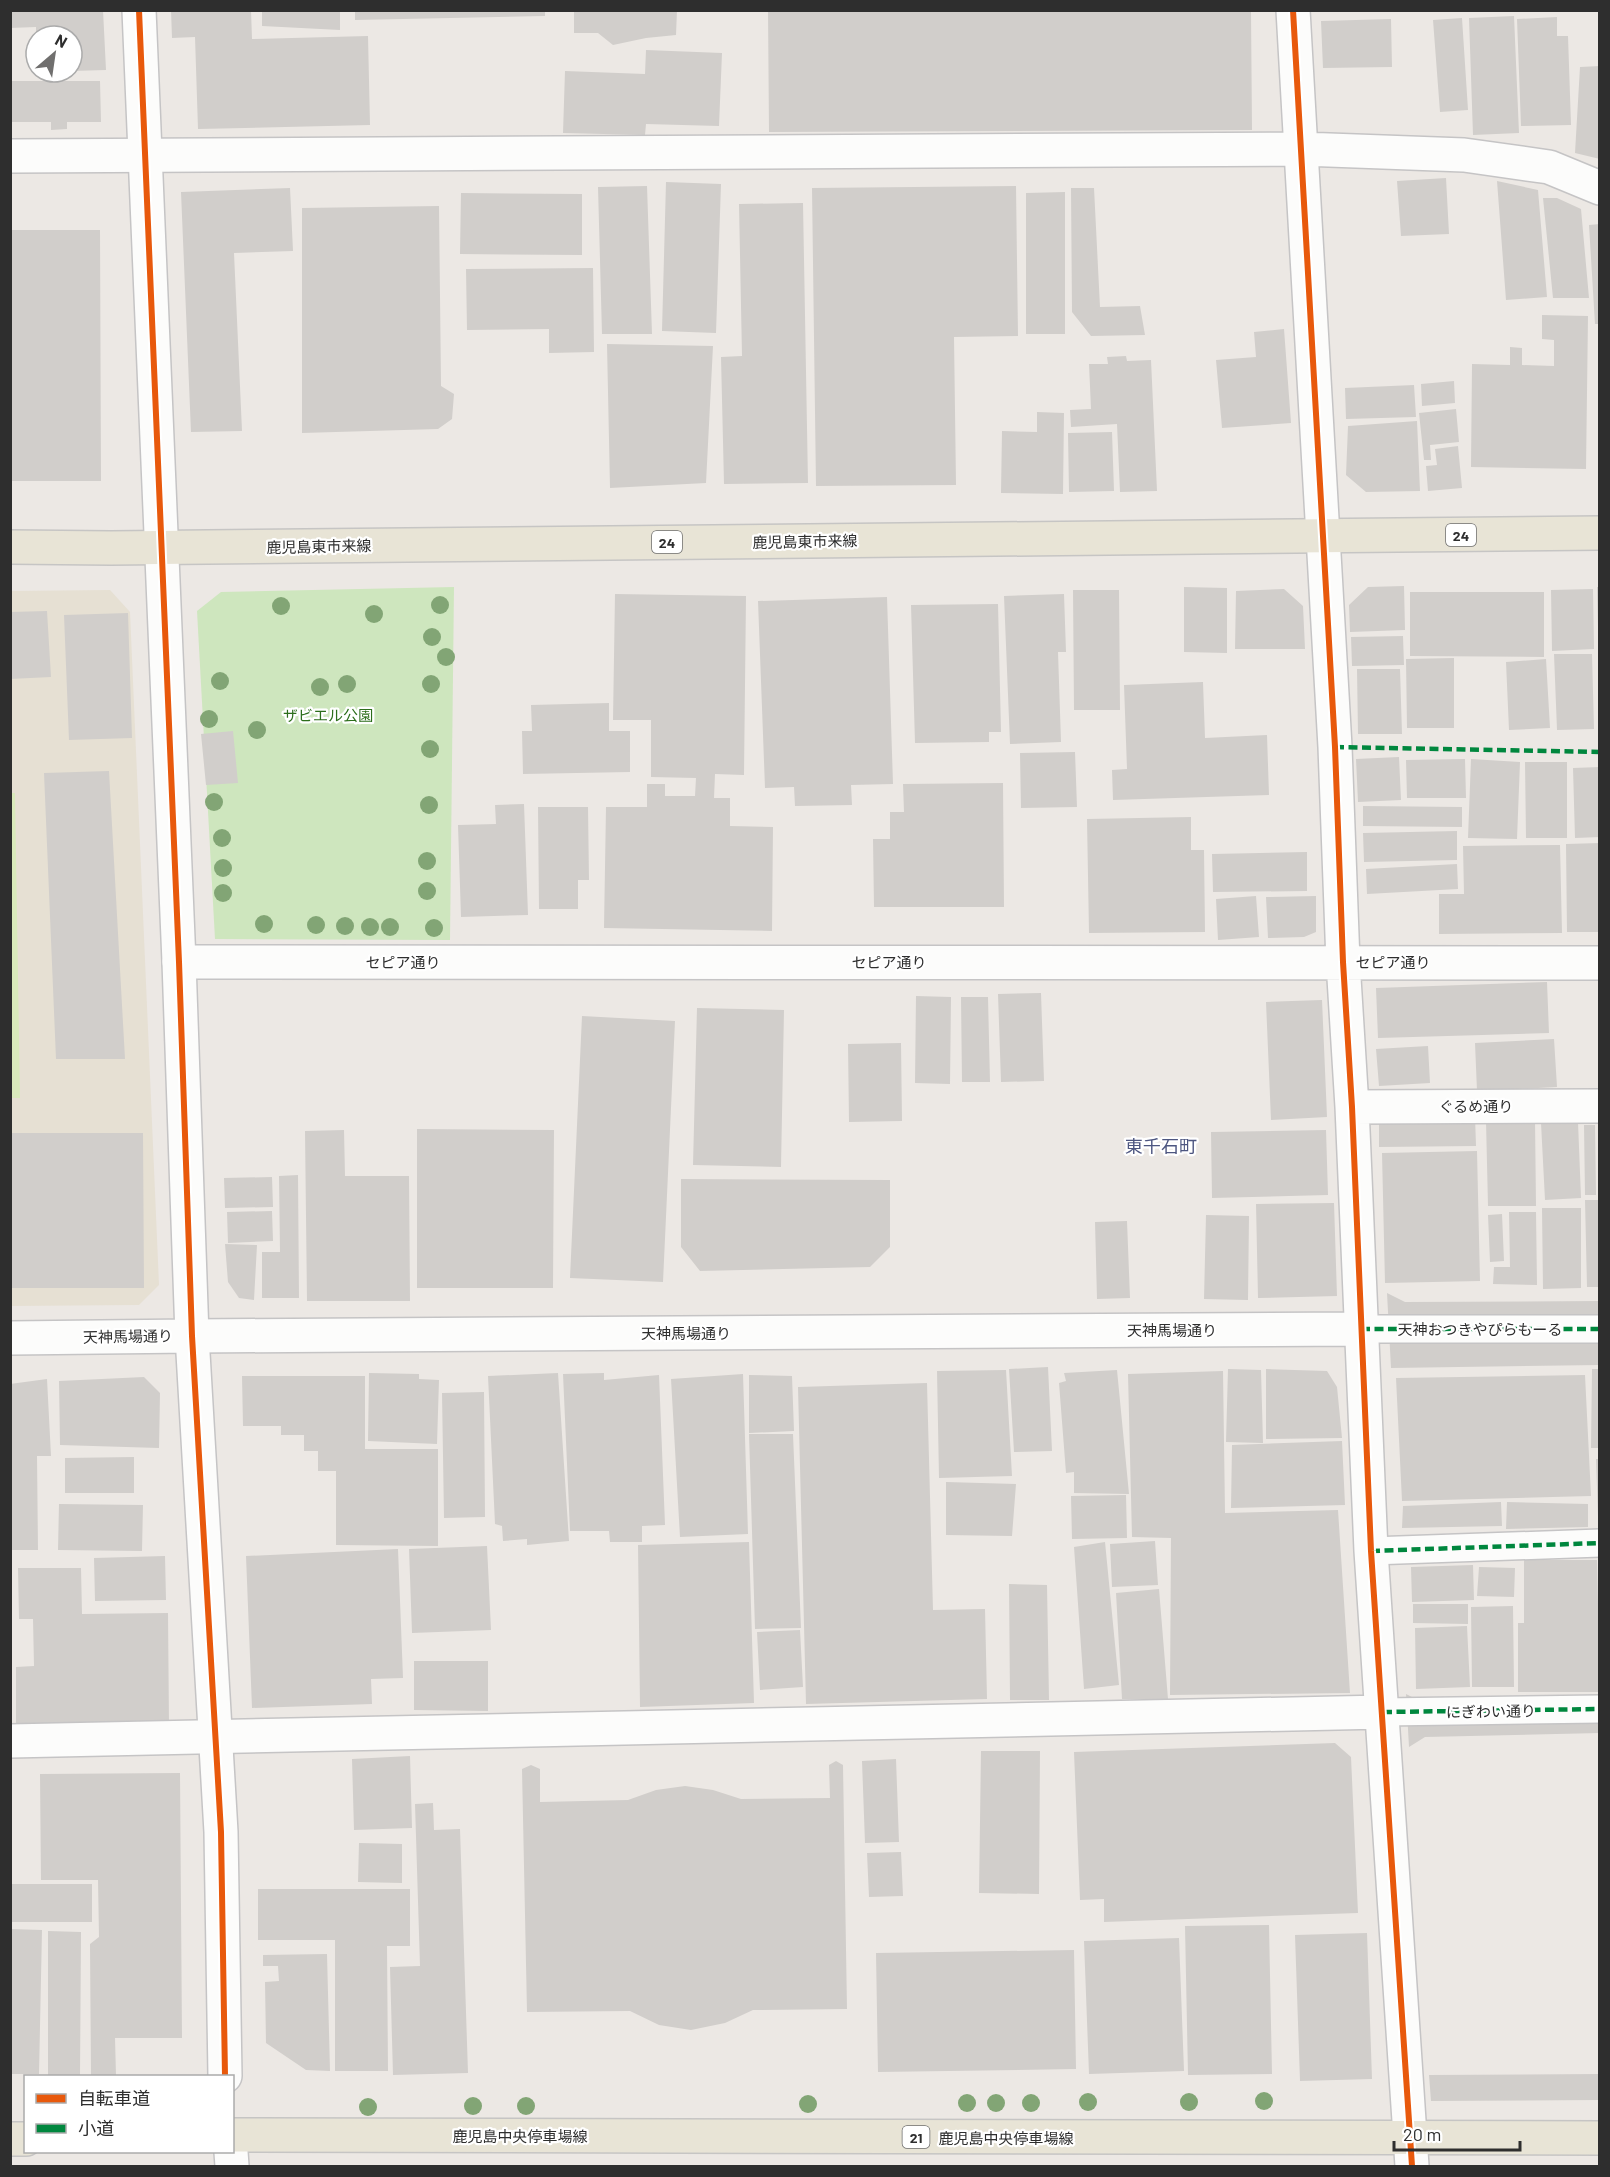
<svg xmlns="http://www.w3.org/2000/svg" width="1610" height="2177" font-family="Barlow,'Noto Sans JP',sans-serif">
  <rect width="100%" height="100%" fill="#ece8e4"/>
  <path fill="#e6e0d3" d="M110 590 130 612 159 1285 139 1305 11 1306 10 591Z"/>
  <path fill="#cee6be" d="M454 587 450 940 215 939 197 611 221 592Z"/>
  <path fill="#d9eabb" d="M10 793H15L20 1098H11Z"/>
  <path fill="#d1cecb" d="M10 10H103L106 70 72 71V36H36V27L10 28Z
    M171 10H251L252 39 368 36 370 125 198 129 195 37 172 38Z
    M262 10H340V30L262 26Z
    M355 10H545V16L355 20Z
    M574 10H677L676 35 646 38 613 45 598 33H574Z
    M768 10 1251 12 1252 130 769 132Z
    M1514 16 1519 133 1473 135 1469 18Z
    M1557 17V36H1568L1571 125 1521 126 1517 19Z
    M1462 18 1468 110 1440 112 1433 20Z
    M1391 19 1392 67 1323 68 1321 21Z
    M646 50 722 53 719 126 646 124 645 135 563 133 565 71 645 74Z
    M1600 66V159L1575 153 1580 67Z
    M10 81H100L101 122H67V129L51 130V122H10Z
    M1446 178 1449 234 1401 236 1397 181Z
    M1497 181 1538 190 1547 297 1506 300Z
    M666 182 721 184 716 333 662 331Z
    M647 186 652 334H602L598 187Z
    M1016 186 1018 336 954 337 956 485 816 486 812 188Z
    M290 188 293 251 234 253 242 431 191 432 181 192Z
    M1071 188H1094L1100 307 1140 306 1145 335 1091 336 1072 312Z
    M1065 192V334H1026V193Z
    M461 193 582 194V255L460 254Z
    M1543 198H1557L1581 209 1589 298H1553Z
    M803 203 808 483 724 484 721 357 742 356 739 204Z
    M439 206 441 386 454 394 452 419 438 429 302 433V208Z
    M1600 224V324H1595L1589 225Z
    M10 230H100L101 481H10Z
    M593 268 594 352 549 353V329L467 330 466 269Z
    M1542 315 1588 316 1586 469 1471 467 1472 364 1510 365V347L1522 348V365L1554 366V340L1542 339Z
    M1284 329 1291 423 1222 428 1216 360 1256 357 1254 332Z
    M607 344 713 346 706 483 610 488Z
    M1126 356 1127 361 1151 360 1157 491 1120 492 1117 424 1071 427 1070 410 1091 409 1089 364H1108L1107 357Z
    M1454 381 1455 403 1422 406 1421 384Z
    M1414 385 1416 417 1346 419 1345 388Z
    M1456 409 1459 442 1430 445 1431 460H1424L1419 413Z
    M1037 412 1064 413 1063 494 1001 493 1002 431 1037 432Z
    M1417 421 1420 491 1366 492 1346 475 1348 426Z
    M1112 432 1114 491 1069 492 1068 433Z
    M1458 446 1462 488 1428 491 1426 466 1437 465 1435 449Z
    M1404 586 1405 630 1350 632 1349 605 1368 587Z
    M1184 587 1227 588V653L1184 652Z
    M1597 587H1600V627H1598Z
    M1284 589 1303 606 1305 649H1235L1236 591Z
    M1593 589 1594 649 1552 651 1551 590Z
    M1073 590H1119L1120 710H1074Z
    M1410 592H1544V657L1410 656Z
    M615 594 746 596 744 775 715 774 714 798H730V826L773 827 772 931 604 928 606 807H647V784H665V796H695L696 778 651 777V720H613Z
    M1064 594 1066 652H1058L1061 742 1010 744 1004 596Z
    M887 597 893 784 851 785 852 805 795 806 794 787 765 788 758 601Z
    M998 604 1001 732H989V742L915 743 911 605Z
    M47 611 51 677 10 679V612Z
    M128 613 132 738 69 740 64 615Z
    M1403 636 1404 665 1352 666 1351 637Z
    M1554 654H1592L1594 729 1557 730Z
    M1454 658V728H1407L1406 659Z
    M1546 659 1550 728 1509 730 1506 662Z
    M1357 669H1400L1402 734H1358Z
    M1203 682 1205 738 1267 735 1269 795 1113 800 1112 770 1127 769 1124 685Z
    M609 703V731H630V772L523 774 522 731H532L531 705Z
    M233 731 238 783 206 785 201 734Z
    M1075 752 1077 807 1021 808 1020 753Z
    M1399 757 1401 800 1358 802 1356 759Z
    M1465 759 1466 798H1407L1406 760Z
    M1471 759 1520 762 1517 839 1468 838Z
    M1525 762H1567V838H1526Z
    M1600 767V837L1575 838 1573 768Z
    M109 771 125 1059H56L44 773Z
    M1003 783 1004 907H874L873 839H890V812H904L903 784Z
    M524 804 528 915 461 917 458 825 496 824 495 805Z
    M1363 806 1462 807V827L1363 826Z
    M538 807H588L589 880H578V909H539Z
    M1191 817V850H1204L1205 932 1089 933 1087 819Z
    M1457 831V860L1364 862 1363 833Z
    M1600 843V932H1567L1566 844Z
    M1560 845 1562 933 1439 934V894H1464L1463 846Z
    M1307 852V891L1213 892 1212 854Z
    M1457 864 1458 889 1367 894 1366 869Z
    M1256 896 1259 937 1218 940 1216 899Z
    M1316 896V932L1304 937 1268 938 1266 897Z
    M1547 982 1549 1033 1378 1038 1376 988Z
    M1041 993 1044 1081 1001 1082 998 994Z
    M916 996 951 997 950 1084 915 1083Z
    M961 997H988L990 1082H962Z
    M1322 1000 1327 1117 1271 1120 1266 1002Z
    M697 1008 784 1010 781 1167 693 1165Z
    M582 1016 675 1021 663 1282 570 1278Z
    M1554 1039 1557 1087 1477 1091 1475 1043Z
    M901 1043 902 1121 849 1122 848 1044Z
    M1428 1046 1430 1083 1379 1086 1376 1049Z
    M1379 1116H1475L1476 1146 1379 1147Z
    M1535 1120 1536 1206H1488L1486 1121Z
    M1578 1122 1581 1198 1545 1200 1541 1123Z
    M1584 1125H1595L1596 1195H1585Z
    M417 1129 554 1130 553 1288H417Z
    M344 1130 345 1176H409L410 1301H307L305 1131Z
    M1326 1130 1328 1195 1212 1198 1211 1132Z
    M10 1133H143L144 1288H10Z
    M1477 1151 1480 1281 1385 1283 1382 1153Z
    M298 1175 299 1298H262V1252H280L279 1176Z
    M272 1177 273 1207 225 1208 224 1178Z
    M681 1179 890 1180V1247L870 1267 700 1271 681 1247Z
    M1585 1200H1600V1287H1587Z
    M1334 1203 1337 1296 1258 1298 1256 1204Z
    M1542 1208H1581V1288L1543 1289Z
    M272 1211 273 1241 228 1243 227 1212Z
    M1509 1212H1536L1537 1285 1493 1284 1494 1267H1510Z
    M1502 1214 1504 1261 1490 1262 1488 1215Z
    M1206 1215 1249 1216 1248 1300 1204 1299Z
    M1127 1221 1130 1298 1097 1299 1095 1222Z
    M225 1244 257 1245 254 1300 239 1298 228 1282Z
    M1387 1293 1405 1302 1600 1301V1365L1391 1368Z
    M1048 1367 1052 1451 1014 1452 1009 1369Z
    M1228 1369 1261 1370 1263 1443 1226 1442Z
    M1266 1369 1327 1371 1337 1387 1342 1438 1266 1439Z
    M1592 1369H1600V1448H1591Z
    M1006 1370 1012 1476 939 1478 937 1371Z
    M1117 1370 1129 1494 1074 1493V1472L1066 1473 1059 1383 1066 1381 1064 1373Z
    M1223 1371 1225 1513 1338 1510 1350 1693 1170 1695 1171 1538 1132 1537 1128 1374Z
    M369 1373 419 1374V1379L439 1380 437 1444 368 1441Z
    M558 1373 569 1541 527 1545V1539L503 1541 502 1526 495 1524 488 1376Z
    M604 1373V1380L659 1375 665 1525 642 1526V1542H610L609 1531H570L563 1374Z
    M743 1374 748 1534 680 1537 671 1379Z
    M749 1375 792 1376 794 1431 749 1433Z
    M1585 1375 1591 1496 1402 1501 1396 1378Z
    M242 1376H365V1449H438V1546L336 1545V1471H318V1451H304V1435H281V1426H243Z
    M144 1377 160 1393 159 1448 60 1445 59 1381Z
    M47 1379 51 1456H37L38 1550H10V1384Z
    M927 1383 933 1610 985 1609 987 1699 806 1704 798 1387Z
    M484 1392 485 1517 444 1518 442 1393Z
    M749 1434H793L801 1628 755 1629Z
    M1342 1441 1345 1505 1231 1508 1232 1445Z
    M134 1457V1493H65V1458Z
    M1596 1459H1600V1517H1598Z
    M946 1482 1016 1484 1012 1536 946 1535Z
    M1126 1495 1127 1538 1072 1539 1071 1496Z
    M1501 1502 1502 1526 1402 1528 1403 1506Z
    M1507 1502 1588 1504V1527L1506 1529Z
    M59 1504 143 1505 142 1551 58 1550Z
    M1155 1541 1158 1585 1112 1587 1110 1544Z
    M749 1542 754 1703 640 1707 638 1545Z
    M1105 1542 1119 1685 1084 1689 1074 1547Z
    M487 1546 491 1630 412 1633 409 1549Z
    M398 1549 403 1678 371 1679 372 1704 252 1708 246 1556Z
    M165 1556 166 1600 95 1601 94 1558Z
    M1524 1560H1597L1600 1692H1518V1623H1524Z
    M1473 1565 1474 1600 1412 1602 1411 1567Z
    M1479 1567 1515 1568 1514 1597 1477 1596Z
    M18 1568H81L82 1614 168 1613 169 1726 16 1728V1667L34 1666 33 1619H19Z
    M1009 1584 1047 1585 1049 1700H1010Z
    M1159 1589 1168 1699H1122L1116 1593Z
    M1413 1604H1468V1624L1413 1623Z
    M1513 1606 1514 1687H1472L1471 1607Z
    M1467 1626 1470 1687 1416 1689 1415 1628Z
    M800 1630 803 1687 760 1690 757 1632Z
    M414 1661H488V1711L414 1710Z
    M1406 1694 1422 1702 1600 1699V1733L1425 1737 1409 1747Z
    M1335 1743 1351 1757 1358 1913 1104 1922V1899L1080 1900 1074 1752Z
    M981 1751H1040L1039 1894 979 1893Z
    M410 1756 412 1828 354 1830 352 1759Z
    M896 1759 899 1842 865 1843 862 1761Z
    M836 1761 843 1765 847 2009 753 2010 725 2023 691 2030 659 2025 630 2011 527 2012 522 1769 531 1765 540 1769V1802L628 1800 656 1790 685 1786 713 1790 741 1799 830 1798 829 1765Z
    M180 1773 182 2038H115L116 2076H91L90 1944 99 1937 98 1880H41L40 1774Z
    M433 1803 434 1830 460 1829 468 2073 393 2075 390 1967 420 1966 415 1804Z
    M359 1843 402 1844V1883L358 1882Z
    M901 1852 903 1896 869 1897 867 1853Z
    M10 1884H92V1922H10Z
    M258 1889H410V1946H387L388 2071H335V1940H258Z
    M1269 1925 1272 2074 1188 2075 1185 1926Z
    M10 1929 42 1930 39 2074H10Z
    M48 1931 81 1932 80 2076H48Z
    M1367 1933 1372 2079 1300 2081 1295 1935Z
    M1179 1938 1184 2071 1089 2074 1084 1941Z
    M1074 1950 1076 2069 878 2072 876 1953Z
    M327 1954 330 2071 306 2070 266 2043 265 1982 279 1981 278 1966H263V1955Z
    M1600 2074V2100L1431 2101 1429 2075Z"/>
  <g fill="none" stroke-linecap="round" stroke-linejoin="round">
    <g stroke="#c5c4c5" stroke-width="30">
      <path id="pedestrian" d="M1361 1329H1600
        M1371 1551 1600 1543
        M1383 1712 1600 1709"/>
    </g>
    <g stroke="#c5c4c5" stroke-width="36">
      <path id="minor" d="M1293 10 1335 747 1343 962 1352 1107 1371 1551 1412 2166
        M10 156 1302 149 1464 155 1549 167 1600 188
        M179 962 1600 963
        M1352 1107 1600 1106
        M192 1336 1361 1329
        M10 1741 1383 1712"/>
    </g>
    <g stroke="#c5c4c5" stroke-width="36">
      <path id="tertiary" d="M139 10 179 962 192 1336 221 1832 225 2076
        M10 1338 192 1336
        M231 2152 232 2166"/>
    </g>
    <g stroke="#c6c5c4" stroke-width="36">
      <path id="primary" d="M10 547 111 548 1600 533
        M232 2135 1600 2138
        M10 2139H26"/>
    </g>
    <use href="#pedestrian" stroke="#fcfcfb" stroke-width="27"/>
    <use href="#minor" stroke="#fcfcfb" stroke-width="33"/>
    <use href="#tertiary" stroke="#fcfcfb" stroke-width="33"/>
    <use href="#primary" stroke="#e8e4d6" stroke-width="33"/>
    <path stroke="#00873e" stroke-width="4.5" stroke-dasharray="9 4.5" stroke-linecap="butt" d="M1335 747 1600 752
      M1361 1329H1600
      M1371 1551 1600 1543
      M1383 1712 1600 1709"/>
    <g stroke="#fff" stroke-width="10">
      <path id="cycleway" d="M139 10 179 962 192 1336 221 1832 225 2076
        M1293 10 1335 747 1343 962 1352 1107 1371 1551 1412 2166"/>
    </g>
    <use href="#cycleway" stroke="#e8590c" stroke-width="6"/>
  </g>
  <g fill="#82a575">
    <circle cx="440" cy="605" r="9"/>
    <circle cx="281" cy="606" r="9"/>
    <circle cx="374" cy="614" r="9"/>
    <circle cx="432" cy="637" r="9"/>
    <circle cx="446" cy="657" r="9"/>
    <circle cx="220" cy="681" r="9"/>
    <circle cx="347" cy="684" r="9"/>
    <circle cx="431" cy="684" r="9"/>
    <circle cx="320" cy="687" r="9"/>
    <circle cx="209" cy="719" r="9"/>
    <circle cx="257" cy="730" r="9"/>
    <circle cx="430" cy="749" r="9"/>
    <circle cx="214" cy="802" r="9"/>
    <circle cx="429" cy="805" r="9"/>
    <circle cx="222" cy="838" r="9"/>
    <circle cx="427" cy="861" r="9"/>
    <circle cx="223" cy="868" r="9"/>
    <circle cx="427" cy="891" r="9"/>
    <circle cx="223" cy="893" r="9"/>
    <circle cx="264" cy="924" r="9"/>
    <circle cx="316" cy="925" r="9"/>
    <circle cx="345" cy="926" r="9"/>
    <circle cx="370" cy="927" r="9"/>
    <circle cx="390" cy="927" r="9"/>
    <circle cx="434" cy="928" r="9"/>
    <circle cx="1264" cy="2101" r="9"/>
    <circle cx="1088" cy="2102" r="9"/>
    <circle cx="1189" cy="2102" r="9"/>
    <circle cx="967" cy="2103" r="9"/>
    <circle cx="996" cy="2103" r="9"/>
    <circle cx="1031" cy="2103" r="9"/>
    <circle cx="808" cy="2104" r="9"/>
    <circle cx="473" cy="2106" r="9"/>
    <circle cx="526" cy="2106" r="9"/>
    <circle cx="368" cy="2107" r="9"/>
  </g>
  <g text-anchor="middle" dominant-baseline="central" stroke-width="4.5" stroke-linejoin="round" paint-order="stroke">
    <g fill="#fff" stroke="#6d6d6d" stroke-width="1.5">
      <rect x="1446" y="524" width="30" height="22" rx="4.5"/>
      <rect x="652" y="531" width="30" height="22" rx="4.5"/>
      <rect x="902.5" y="2126" width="27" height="22" rx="4.5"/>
    </g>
    <g font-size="14" font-weight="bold" fill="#2e2e2e">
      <text x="1461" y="535">24</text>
      <text x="667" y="542">24</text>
      <text x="916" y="2137">21</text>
    </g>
    <g font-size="15" fill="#2e2e2e" stroke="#fff">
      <text transform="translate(805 541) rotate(-1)">鹿児島東市来線</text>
      <text transform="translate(319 546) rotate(-1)">鹿児島東市来線</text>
      <text x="403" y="962">セピア通り</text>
      <text x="889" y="962">セピア通り</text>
      <text x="1393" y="962">セピア通り</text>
      <text x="1476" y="1106">ぐるめ通り</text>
      <text x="1480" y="1329">天神おつきやぴらもーる</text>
      <text x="1172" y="1330">天神馬場通り</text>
      <text x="686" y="1333">天神馬場通り</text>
      <text transform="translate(128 1336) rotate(-1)">天神馬場通り</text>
      <text transform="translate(1491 1711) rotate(-1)">にぎわい通り</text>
      <text x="520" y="2136">鹿児島中央停車場線</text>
      <text x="1006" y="2138">鹿児島中央停車場線</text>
    </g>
    <g font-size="15" fill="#2c6e1b" stroke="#fff">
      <text x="328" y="715">ザビエル公園</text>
    </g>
    <g font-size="18" fill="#4d5680" stroke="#fff">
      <text x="1161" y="1146">東千石町</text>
    </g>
  </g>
  <rect width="1610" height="2177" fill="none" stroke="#2e2e2e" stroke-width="24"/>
  <rect x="24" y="2075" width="210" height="78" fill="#ffffff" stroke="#ababab" stroke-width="1.5"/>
  <rect x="36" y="2094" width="30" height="9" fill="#e8590c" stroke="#ababab" stroke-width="1.5"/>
  <text x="78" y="2105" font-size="18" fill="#2e2e2e">自転車道</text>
  <rect x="36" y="2124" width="30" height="9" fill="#00873e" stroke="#ababab" stroke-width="1.5"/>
  <text x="78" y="2135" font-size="18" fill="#2e2e2e">小道</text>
  <g transform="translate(54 54) rotate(29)"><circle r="28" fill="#ffffff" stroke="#ababab" stroke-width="1.5"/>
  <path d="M0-4.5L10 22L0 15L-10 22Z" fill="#706f6e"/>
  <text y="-9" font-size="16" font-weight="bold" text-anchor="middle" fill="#2e2e2e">N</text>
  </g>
  <path d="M1394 2141v9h126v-9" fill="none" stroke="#2e2e2e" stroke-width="3"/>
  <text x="1403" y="2141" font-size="18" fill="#2e2e2e" stroke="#ffffff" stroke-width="4.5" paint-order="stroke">20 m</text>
</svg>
